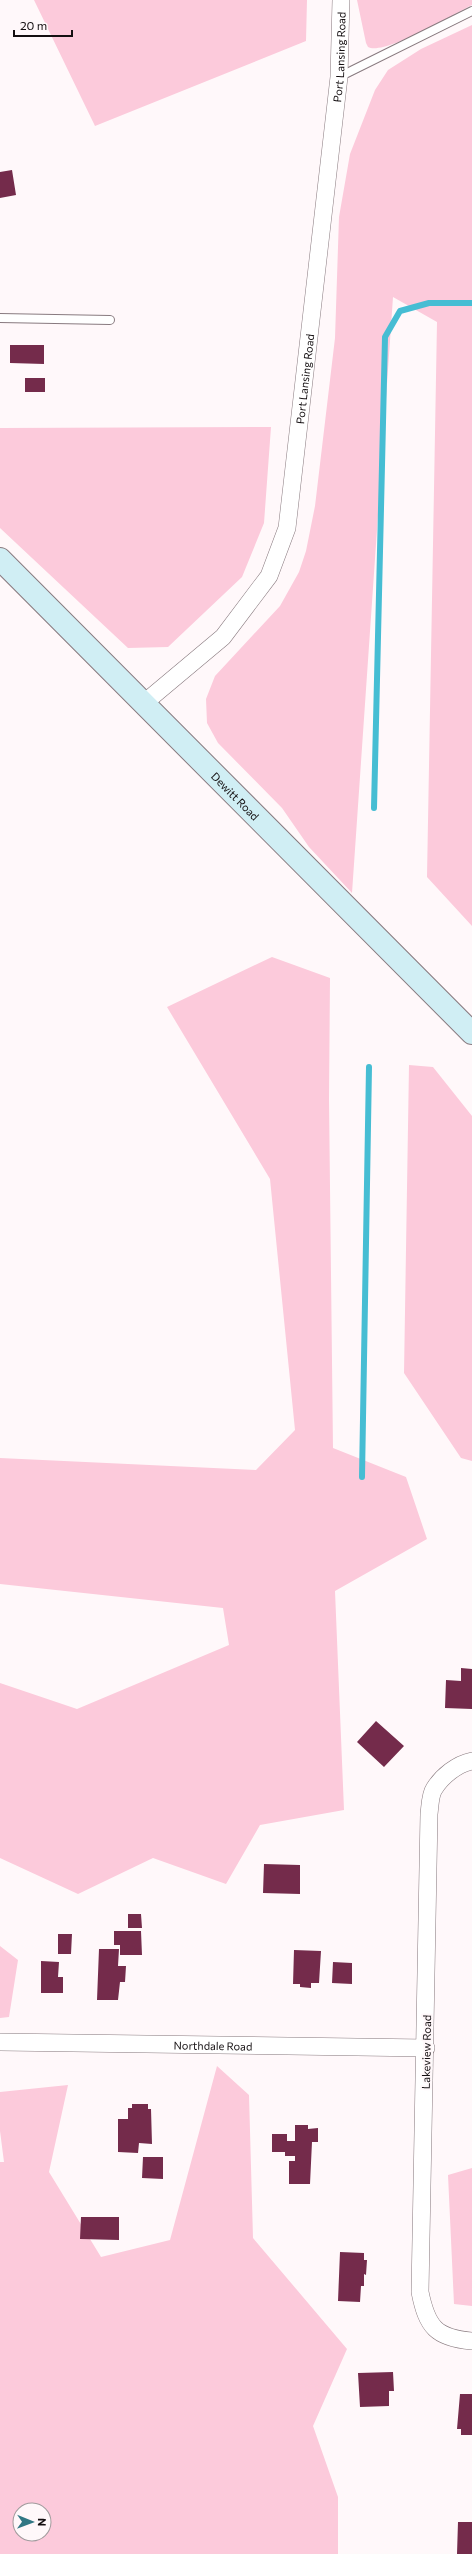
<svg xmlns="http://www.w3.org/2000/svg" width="472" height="2554" font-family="Commissioner,sans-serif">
  <rect width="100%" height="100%" fill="#fff8fa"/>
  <path fill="#fccadb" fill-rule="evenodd" d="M34 0H307L306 41 95 126Z
    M357 0H472V5C454 14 384 56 368 47L366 43Z
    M472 25V926L427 877 437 322 393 297 352 893 309 847 282 808 218 743 207 723 206 699 215 676 280 606 299 572 306 551 315 506 335 338 339 217 350 154 375 90 388 70 421 49Z
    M271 427 264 523 242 577 168 647 128 648 0 528V428Z
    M272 957 330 978 329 1099 333 1448 406 1477 427 1539 335 1591 344 1810 260 1825 226 1884 153 1858 78 1894 0 1858V1683L77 1709 229 1645 223 1608 0 1584V1458L256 1470 295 1430 270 1179 167 1007Z
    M409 1065 433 1067 472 1116V1461L461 1458 404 1373Z
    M0 1946 18 1960 9 2017 0 2018Z
    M217 2066 249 2095 253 2238 347 2349 313 2426 338 2497V2554H0V2162H4L0 2131V2092L68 2085 49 2172 101 2257 170 2240ZM20 2510H44V2534H20Z
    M472 2168V2306L454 2304 448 2175Z"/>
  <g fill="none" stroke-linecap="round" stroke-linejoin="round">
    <path stroke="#46bdd3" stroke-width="6" d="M374 808 385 337 400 311 429 303H472
      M362 1477 369 1067"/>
  </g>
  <path fill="#742b4b" d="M12 170 16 195 0 198V172Z
    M10 345H44V364L10 363Z
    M25 378H45V392H25Z
    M461 1668 472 1669V1709L445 1708 446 1680 461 1681Z
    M376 1721 404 1746 384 1767 357 1742Z
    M264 1864 300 1865V1894L263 1893Z
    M128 1914H141L142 1928H128Z
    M114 1931H141L142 1955H120V1945H114Z
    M58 1934H72L71 1954H58Z
    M99 1949H119L118 1966H126L125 1982H120L118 2000H97Z
    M294 1950 321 1951 319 1983H311V1988L300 1987V1984H293Z
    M41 1961 59 1962 58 1977H63V1993H41Z
    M333 1962 352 1963V1984L332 1983Z
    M132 2104H148V2109H151L152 2144 139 2143 138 2153 118 2152V2119H128V2108H132Z
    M295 2125H308V2129L318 2128V2142H312L310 2184H289V2161H295V2156H285V2152H272V2134H287V2141H295Z
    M143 2157H163V2179L142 2178Z
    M81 2217H119V2240L80 2239Z
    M340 2252 364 2253V2260H367L366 2275 364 2274V2286H361L360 2302 338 2301Z
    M393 2372 394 2391H389V2406L360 2407 358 2373Z
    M460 2394H472V2435H461V2429H457Z
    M458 2522H472V2554H457Z"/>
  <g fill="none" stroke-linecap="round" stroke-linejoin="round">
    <g stroke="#887a7f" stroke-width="10">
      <path id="lane" d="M339 77 472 11
        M0 318 110 320"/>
    </g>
    <g stroke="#887a7f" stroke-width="18">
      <g id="street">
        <path id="s1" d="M143 704 223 637 269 576 287 528 339 77 341 0"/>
        <path d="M472 1761C457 1764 442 1776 434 1789 430 1795 430 1807 429 1814L420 2292C427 2327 436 2338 472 2341"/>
        <path id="s2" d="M0 2042 426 2048"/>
      </g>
    </g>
    <g stroke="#887a7f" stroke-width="24">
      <g id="secondary">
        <path id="s3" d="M0 559 472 1033"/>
      </g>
    </g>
    <use href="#lane" stroke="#fff" stroke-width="8"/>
    <use href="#street" stroke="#fff" stroke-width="17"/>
    <use href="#secondary" stroke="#d0eef4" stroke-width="22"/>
  </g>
  <g text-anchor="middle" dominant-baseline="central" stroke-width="4" stroke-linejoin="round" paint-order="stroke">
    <g font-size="11" fill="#140f11" stroke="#fff8fa">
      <text stroke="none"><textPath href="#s1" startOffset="706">Port Lansing Road</textPath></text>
      <text stroke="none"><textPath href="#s1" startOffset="382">Port Lansing Road</textPath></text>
      <text stroke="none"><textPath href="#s3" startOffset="334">Dewitt Road</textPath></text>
      <text stroke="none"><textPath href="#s2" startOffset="213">Northdale Road</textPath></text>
      <text transform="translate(426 2052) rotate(-89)">Lakeview Road</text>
    </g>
  </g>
  <g transform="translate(32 2522) rotate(91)"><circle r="19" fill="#fff8fa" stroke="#a19b9d"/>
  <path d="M0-3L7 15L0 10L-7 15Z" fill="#317784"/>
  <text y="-6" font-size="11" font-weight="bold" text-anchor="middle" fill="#140f11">N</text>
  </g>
  <path d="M14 30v6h58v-6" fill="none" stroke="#140f11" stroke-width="2"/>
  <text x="20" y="30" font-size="12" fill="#140f11" stroke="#fff8fa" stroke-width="3" paint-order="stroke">20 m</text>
</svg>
